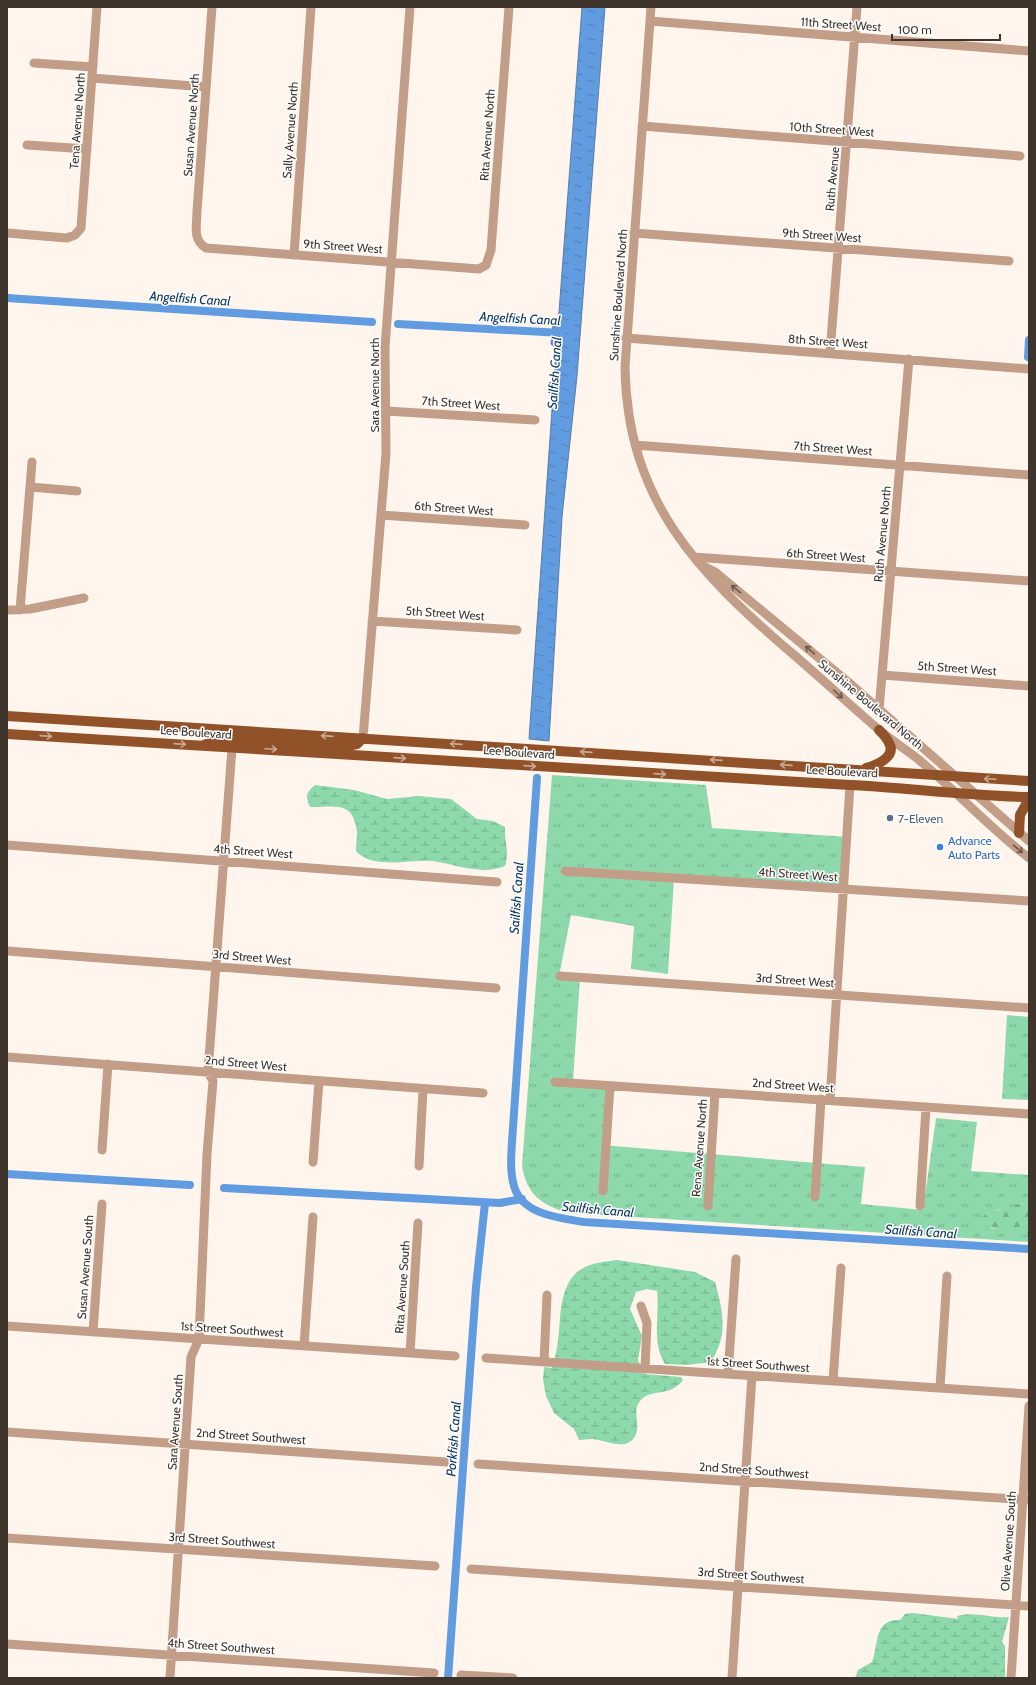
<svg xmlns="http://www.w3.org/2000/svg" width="1036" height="1685" font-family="Cabin,sans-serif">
  <defs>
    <pattern id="grass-tufts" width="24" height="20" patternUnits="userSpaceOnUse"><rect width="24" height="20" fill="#8dd9ac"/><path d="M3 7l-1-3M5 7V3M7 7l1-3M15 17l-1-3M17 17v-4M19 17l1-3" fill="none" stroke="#75b18c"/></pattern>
    <pattern id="forest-firs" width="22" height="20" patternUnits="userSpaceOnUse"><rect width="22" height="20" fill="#8dd9ac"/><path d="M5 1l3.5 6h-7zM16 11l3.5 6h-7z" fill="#75b18c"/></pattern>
    <pattern id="wetland-marsh" width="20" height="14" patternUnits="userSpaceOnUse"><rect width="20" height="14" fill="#8dd9ac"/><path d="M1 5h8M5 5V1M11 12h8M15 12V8" fill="none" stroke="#75b18c"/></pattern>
    <pattern id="water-ripples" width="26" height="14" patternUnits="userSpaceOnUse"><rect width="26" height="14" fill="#609cdf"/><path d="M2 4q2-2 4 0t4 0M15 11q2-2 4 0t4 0" fill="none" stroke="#5180b5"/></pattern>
  </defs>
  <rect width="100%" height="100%" fill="#fff5ed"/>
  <path fill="url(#grass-tufts)" d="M552 775 706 785 712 828 848 837 844 888 674 879 668 974 631 969 634 926 571 915 559 976 580 978 573 1081 615 1090 602 1145 865 1167 861 1204 923 1210 936 1118 977 1122 971 1171 1029 1175V1205L1019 1203 1012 1208 996 1210 991 1228 1029 1234V1242L570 1213C542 1206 527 1195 522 1166Z
    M1007 1015 1029 1017V1100L1002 1099Z"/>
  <path fill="url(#forest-firs)" d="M1019 1203 1029 1205V1234L1007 1232 984 1225 982 1217C992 1208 1007 1211 1019 1203Z"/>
  <path fill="url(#wetland-marsh)" d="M315 785 354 790 387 799 419 796 451 799 477 819 493 821 505 827C504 842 510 850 505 866 482 876 455 864 432 861 410 859 373 870 356 851 356 844 357 838 357 832 353 799 334 808 310 807 305 796 306 793 315 785Z
    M617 1260 695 1272 715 1282C723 1310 729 1337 710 1362L687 1365 665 1364C651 1342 660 1316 657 1291L647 1289 636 1292 630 1309 642 1336 638 1360 644 1374 681 1377 683 1380C670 1397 652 1389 642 1399 629 1410 644 1427 633 1439 622 1451 605 1439 591 1439 587 1439 583 1440 579 1440L574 1429 554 1413 546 1396 543 1379 544 1367 552 1368C553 1363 555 1358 556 1353 562 1329 556 1292 576 1273 587 1263 603 1262 617 1260Z
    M913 1613 958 1619 957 1616C976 1611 991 1619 1009 1617L1002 1642 1005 1646V1678H855L858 1670 872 1662C879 1645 873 1619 900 1620L905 1614Z"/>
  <path fill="url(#water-ripples)" stroke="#567da9" d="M582 7H605L577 376 562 517 549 741 529 739 556 352 554 346 551 344 553 324 558 319 559 312Z"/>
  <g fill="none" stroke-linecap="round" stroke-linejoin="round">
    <path stroke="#609cdf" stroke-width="8" d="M7 298 372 322
      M398 324 562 333
      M1028 357 1029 340
      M537 778 512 1142C511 1157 510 1172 514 1186 522 1215 560 1218 584 1222L1029 1249
      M7 1174 190 1185
      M224 1188 500 1203 522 1199
      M448 1678 476 1287 485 1203"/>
    <path stroke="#c29e89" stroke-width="9" d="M212 7 197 211C197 226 192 239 206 248L479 269 486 265 491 250 509 7
      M651 7 625 367C627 501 698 573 794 655 822 679 850 705 878 729 891 740 905 749 918 759 956 791 990 828 1029 858
      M650 21 1029 51
      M34 63 93 67
      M92 78 206 87
      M642 126 1020 156
      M27 145 87 149
      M7 233 67 238 75 235 81 228 97 7
      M634 233 1009 261
      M294 255 311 7
      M626 338 1029 369
      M830 353 857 7
      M386 411 535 420
      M635 445 1029 475
      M30 487 77 491
      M381 515 525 525
      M694 557 1029 581
      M703 566 715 572 848 682 1029 841
      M7 610 30 609 84 598
      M20 610 32 462
      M372 621 517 630
      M882 675 1029 686
      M879 710 909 359
      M363 738 386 453 385 348 410 7
      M7 845 497 882
      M565 871 1029 901
      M7 951 496 988
      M560 976 1029 1008
      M7 1057 483 1093
      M555 1082 1029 1114
      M830 1100 850 785
      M102 1150 108 1064
      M313 1162 319 1081
      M419 1166 423 1089
      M603 1191 610 1086
      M815 1197 821 1099
      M708 1206 715 1093
      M920 1206 926 1107
      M641 1306 647 1323 645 1369
      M7 1326 455 1356
      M93 1332 102 1204
      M304 1346 313 1217
      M410 1353 418 1223
      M486 1358 1029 1394
      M544 1362 547 1295
      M728 1374 736 1259
      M833 1381 841 1268
      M940 1388 947 1276
      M7 1432 446 1462
      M478 1464 1029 1500
      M7 1538 435 1566
      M471 1569 1029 1606
      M7 1644 434 1673
      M461 1675 513 1678
      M170 1678 191 1357 199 1339 207 1154 213 1081 208 1072 232 748
      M732 1678 752 1376
      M1011 1678 1029 1406"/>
    <path stroke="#915229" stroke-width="10" d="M7 716 1029 781
      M7 734 850 785C910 788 969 796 1029 797
      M204 745 222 738 352 745 357 744 363 738
      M866 768C876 765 897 757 889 743 887 738 883 734 879 730
      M1019 833 1020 815 1029 799"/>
  </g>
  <defs><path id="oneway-shaft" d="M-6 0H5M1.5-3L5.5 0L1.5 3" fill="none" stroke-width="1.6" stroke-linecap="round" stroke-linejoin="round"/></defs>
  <g stroke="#6c594d">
    <use href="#oneway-shaft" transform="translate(736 589) rotate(-141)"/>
    <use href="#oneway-shaft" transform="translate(810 650) rotate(-140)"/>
    <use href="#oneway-shaft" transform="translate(838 694) rotate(42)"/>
    <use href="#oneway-shaft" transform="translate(1018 849) rotate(40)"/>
  </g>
  <g stroke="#c8a894">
    <use href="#oneway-shaft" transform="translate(46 736) rotate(4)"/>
    <use href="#oneway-shaft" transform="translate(327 736) rotate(-176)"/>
    <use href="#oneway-shaft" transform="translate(180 744) rotate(4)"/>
    <use href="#oneway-shaft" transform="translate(456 744) rotate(-176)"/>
    <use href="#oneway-shaft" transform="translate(271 749) rotate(3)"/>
    <use href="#oneway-shaft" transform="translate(586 752) rotate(-176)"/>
    <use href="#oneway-shaft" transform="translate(400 758) rotate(4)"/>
    <use href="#oneway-shaft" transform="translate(716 760) rotate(-176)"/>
    <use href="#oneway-shaft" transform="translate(786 765) rotate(-176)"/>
    <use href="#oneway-shaft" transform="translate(530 766) rotate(4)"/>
    <use href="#oneway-shaft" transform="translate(660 774) rotate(4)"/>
    <use href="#oneway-shaft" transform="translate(990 779) rotate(-177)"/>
  </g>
  <circle fill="#5c6f8a" stroke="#fff" stroke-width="1.5" cx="890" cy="818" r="4"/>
  <circle fill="#3f7fe0" stroke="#fff" stroke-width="1.5" cx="940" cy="847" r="4"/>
  <g text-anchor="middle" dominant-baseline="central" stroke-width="3" stroke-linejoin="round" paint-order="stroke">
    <g font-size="12" fill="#3e342c" stroke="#fff">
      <text transform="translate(841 24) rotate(4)">11th Street West</text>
      <text transform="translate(77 121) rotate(-86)">Tena Avenue North</text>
      <text transform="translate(191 125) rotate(-86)">Susan Avenue North</text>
      <text transform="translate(832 129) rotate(4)">10th Street West</text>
      <text transform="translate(290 130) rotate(-86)">Sally Avenue North</text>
      <text transform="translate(487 135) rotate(-86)">Rita Avenue North</text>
      <text transform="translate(832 179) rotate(-85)">Ruth Avenue</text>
      <text transform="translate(822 235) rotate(4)">9th Street West</text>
      <text transform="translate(343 246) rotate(4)">9th Street West</text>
      <text transform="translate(618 295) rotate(-86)">Sunshine Boulevard North</text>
      <text transform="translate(828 341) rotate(4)">8th Street West</text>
      <text transform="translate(374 385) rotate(-90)">Sara Avenue North</text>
      <text transform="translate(461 403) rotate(4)">7th Street West</text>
      <text transform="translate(833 448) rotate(4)">7th Street West</text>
      <text transform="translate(454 508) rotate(4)">6th Street West</text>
      <text transform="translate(882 534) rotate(-85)">Ruth Avenue North</text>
      <text transform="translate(826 555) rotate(4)">6th Street West</text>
      <text transform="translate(445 613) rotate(4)">5th Street West</text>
      <text transform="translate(957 668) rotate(4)">5th Street West</text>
      <text transform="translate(871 704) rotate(40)">Sunshine Boulevard North</text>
      <text transform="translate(196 732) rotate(4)">Lee Boulevard</text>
      <text transform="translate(519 752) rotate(4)">Lee Boulevard</text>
      <text transform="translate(842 771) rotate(3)">Lee Boulevard</text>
      <text transform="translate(253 851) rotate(4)">4th Street West</text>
      <text transform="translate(798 874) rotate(4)">4th Street West</text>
      <text transform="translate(252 957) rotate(5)">3rd Street West</text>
      <text transform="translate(795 980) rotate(4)">3rd Street West</text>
      <text transform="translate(246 1063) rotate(5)">2nd Street West</text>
      <text transform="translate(793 1085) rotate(4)">2nd Street West</text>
      <text transform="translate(699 1148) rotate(-86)">Rena Avenue North</text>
      <text transform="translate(85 1267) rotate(-86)">Susan Avenue South</text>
      <text transform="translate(402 1287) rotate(-86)">Rita Avenue South</text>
      <text transform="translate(232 1329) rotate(4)">1st Street Southwest</text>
      <text transform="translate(758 1364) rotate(4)">1st Street Southwest</text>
      <text transform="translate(175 1422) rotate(-86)">Sara Avenue South</text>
      <text transform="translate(251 1436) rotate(4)">2nd Street Southwest</text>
      <text transform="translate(754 1470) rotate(4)">2nd Street Southwest</text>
      <text transform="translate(222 1540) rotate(4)">3rd Street Southwest</text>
      <text transform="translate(1008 1541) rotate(-86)">Olive Avenue South</text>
      <text transform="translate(751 1575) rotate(4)">3rd Street Southwest</text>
      <text transform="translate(221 1646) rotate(4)">4th Street Southwest</text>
    </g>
    <g font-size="12" fill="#4e5e75" stroke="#fff" text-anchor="start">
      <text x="898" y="818">7-Eleven</text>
    </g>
    <g font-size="12" fill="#366cbe" stroke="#fff" text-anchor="start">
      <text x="948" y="840">Advance<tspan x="948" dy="14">Auto Parts</tspan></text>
    </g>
    <g font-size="13" font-style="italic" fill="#0b3762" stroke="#fff">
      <text transform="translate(190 298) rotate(4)">Angelfish Canal</text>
      <text transform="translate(520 318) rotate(3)">Angelfish Canal</text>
      <text transform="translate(554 373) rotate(-86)">Sailfish Canal</text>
      <text transform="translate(516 898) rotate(-86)">Sailfish Canal</text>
      <text transform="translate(598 1209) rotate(5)">Sailfish Canal</text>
      <text transform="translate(921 1231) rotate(4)">Sailfish Canal</text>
      <text transform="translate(453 1439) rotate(-86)">Porkfish Canal</text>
    </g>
  </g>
  <rect width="1036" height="1685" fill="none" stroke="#3e342c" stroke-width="16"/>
  <path d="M892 34v6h108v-6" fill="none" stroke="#3e342c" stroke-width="2"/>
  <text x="898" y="34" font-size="12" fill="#3e342c" stroke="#ffffff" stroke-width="3" paint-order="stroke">100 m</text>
</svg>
